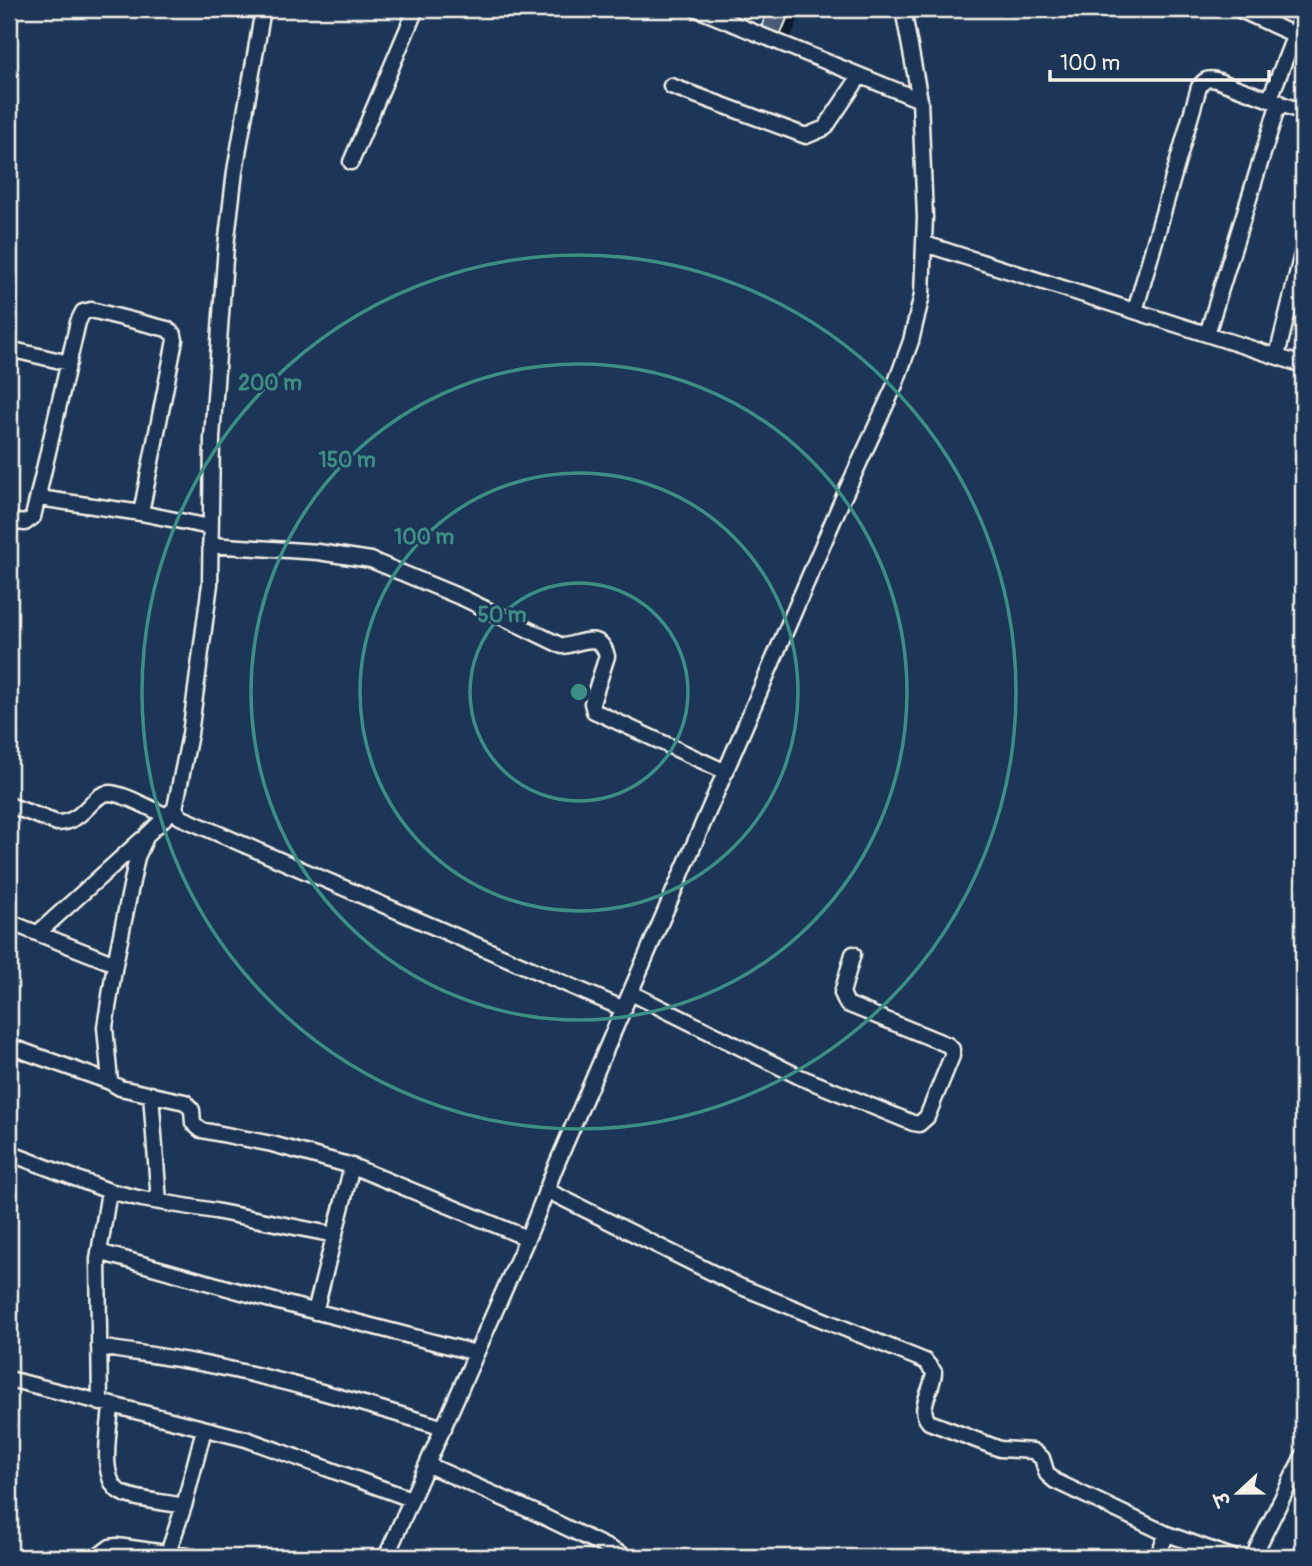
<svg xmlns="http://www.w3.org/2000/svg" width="1312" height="1566" font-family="Pangolin,'Playpen Sans Deva',sans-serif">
  <rect width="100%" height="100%" fill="#1d3557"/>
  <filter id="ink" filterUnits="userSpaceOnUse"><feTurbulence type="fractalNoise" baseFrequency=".0143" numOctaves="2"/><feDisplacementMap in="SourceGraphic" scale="14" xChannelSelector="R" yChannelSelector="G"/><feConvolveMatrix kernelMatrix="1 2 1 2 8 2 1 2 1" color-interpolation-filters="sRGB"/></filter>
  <g filter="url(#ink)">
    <path fill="#0007" d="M770 9H802L786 50 762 30Z
      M869 9H882L881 13Z"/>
    <path fill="#485b74" stroke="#f4f1e8" stroke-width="2" d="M768 9H791L779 38 760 31Z"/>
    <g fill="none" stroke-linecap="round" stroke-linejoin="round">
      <g stroke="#f4f1e8" stroke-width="19">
        <path id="minor" d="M263 9 235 171 226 246 212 438 210 584 190 734 175 808 180 817 624 1009
          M697 9 920 100
          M1238 9 1295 35
          M671 86 806 136 825 128 860 76
          M1270 98 1303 14
          M351 162 416 9
          M925 244 1303 365
          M1135 311 1199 87C1204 80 1207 78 1216 80L1303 112
          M1207 334 1279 102
          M9 349 69 363
          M1277 356 1303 250
          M39 498 141 513 210 527
          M9 521 25 523 33 517 78 322 83 312 91 310 167 329 174 335 175 340 141 513
          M210 545 318 552 371 560 465 599 562 646C576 646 600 628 607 656L592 703 594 711 726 772
          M9 805 57 823C84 823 91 794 109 793 124 793 152 810 167 816
          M175 808 147 835 137 857 115 964 105 1027 110 1082 120 1088 185 1102 192 1110 193 1123 201 1130 272 1144 352 1166 527 1238
          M9 922 115 964
          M38 933 141 840
          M631 993 800 1077 913 1123 919 1124 927 1117 952 1056V1049L948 1045 847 1004 842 993 853 954
          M9 1046 110 1082
          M151 1094 159 1202
          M9 1153 109 1191 142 1199 215 1211 335 1235
          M546 1190 739 1286 925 1361 934 1372C934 1388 916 1408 929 1422L1000 1449 1033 1451 1042 1458 1047 1474 1055 1481 1167 1534 1232 1557
          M99 1252 267 1299 476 1353
          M315 1312 352 1166
          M99 1347C135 1353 170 1357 205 1364 286 1380 365 1404 444 1428
          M9 1379 246 1439 411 1499
          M100 1403 98 1259 109 1191
          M111 1406C110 1428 97 1484 124 1494 142 1501 165 1502 184 1506
          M428 1465 534 1512 627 1557
          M168 1553 184 1506 204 1429
          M97 1557 110 1547 117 1546 194 1557
          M386 1557 533 1225 555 1168 839 507 895 385 911 341 922 295 925 217 920 100 903 9
          M1157 1557 1167 1534
          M1253 1557 1303 1456"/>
      </g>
      <use href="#minor" stroke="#1d3557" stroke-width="14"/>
    </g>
  </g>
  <g fill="none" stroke="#3d8f86" stroke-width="3.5">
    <circle cx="579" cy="692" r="109"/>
    <circle cx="579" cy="692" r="219"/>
    <circle cx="579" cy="692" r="328"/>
    <circle cx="579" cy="692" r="437"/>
  </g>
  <circle cx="579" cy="692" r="10" fill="#3d8f86" stroke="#1d3557" stroke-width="3.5"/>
  <g font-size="21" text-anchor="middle" font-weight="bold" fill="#3d8f86" stroke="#1d3557" stroke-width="5" stroke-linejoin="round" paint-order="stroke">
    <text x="270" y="390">200 m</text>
    <text x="347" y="467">150 m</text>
    <text x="424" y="544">100 m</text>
    <text x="502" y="622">50 m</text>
  </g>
  <rect width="1312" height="1566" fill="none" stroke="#1d3557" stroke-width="35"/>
  <rect x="18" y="18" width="1277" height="1531" fill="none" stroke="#f4f1e8" stroke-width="2.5" filter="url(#ink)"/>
  <g transform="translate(1238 1493) rotate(248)" stroke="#1d3557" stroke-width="5" paint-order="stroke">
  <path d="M0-5L12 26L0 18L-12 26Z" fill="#f4f1e8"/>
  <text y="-10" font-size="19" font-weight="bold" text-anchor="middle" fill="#f4f1e8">उ</text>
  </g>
  <path d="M1050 70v10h219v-10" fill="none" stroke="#f4f1e8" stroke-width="3.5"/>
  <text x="1060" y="70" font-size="21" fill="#f4f1e8" stroke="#1d3557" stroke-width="5" paint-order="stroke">100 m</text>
</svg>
